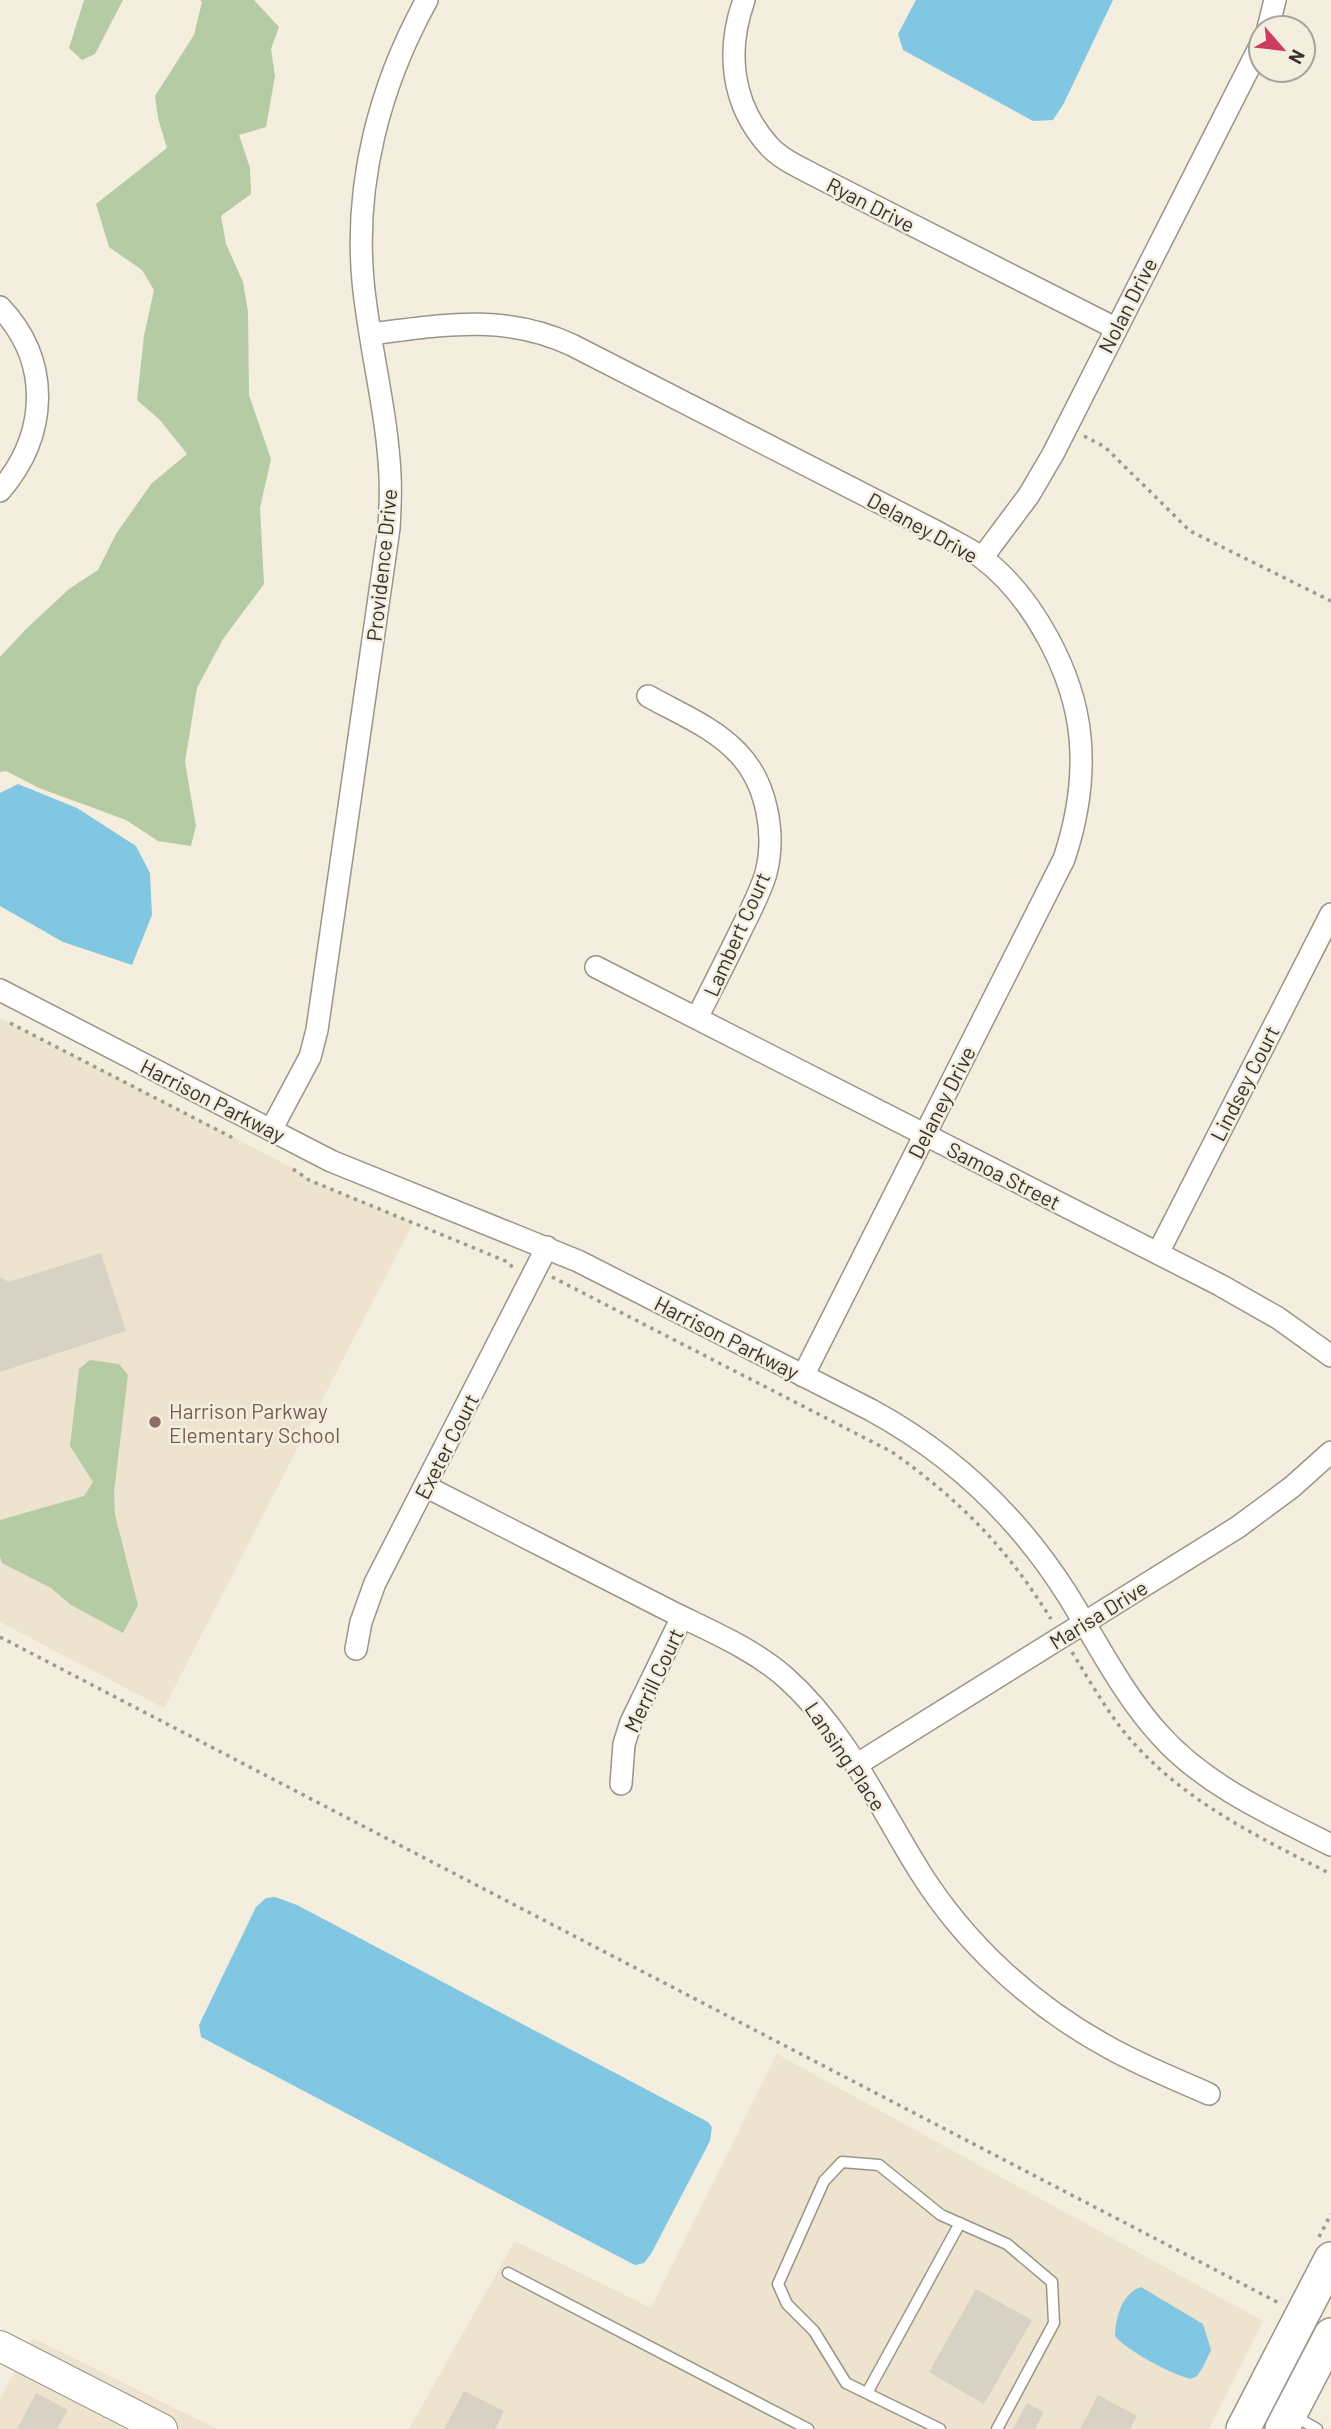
<svg xmlns="http://www.w3.org/2000/svg" width="1331" height="2429" font-family="Barlow,sans-serif">
  <rect width="100%" height="100%" fill="#f4eedf"/>
  <path fill="#ede3ce" d="M0 1018 293 1168 309 1180 413 1223 164 1708 0 1622Z
    M777 2054 1263 2321 1209 2429H409L515 2241 651 2308Z
    M33 2338 217 2429H0V2399Z"/>
  <path fill="#b4cba4" d="M84 0H123L95 54 82 60 69 48Z
    M200 0H254L279 27 271 49 275 76 266 127 239 135 250 168 251 194 221 216 226 244 243 282 248 312 249 395 271 459 260 508 264 584 223 639 197 688 185 762 196 826 191 846 158 841 126 820 39 788 6 771 0 772V657L26 629 69 589 98 570 116 534 151 484 187 454 160 420 137 400 144 336 154 290 142 270 109 247 96 204 167 148 158 118 155 96 194 35 202 2Z
    M90 1360 119 1364 128 1375 114 1492 115 1515 138 1605 123 1633 71 1605 51 1588 2 1563 0 1557V1520L84 1496 93 1482 70 1446 79 1369Z"/>
  <path fill="#81c6e2" d="M916 0H1113L1064 103 1053 120 1033 121 903 50 898 34Z
    M18 784 77 808 136 846 150 873 152 915 132 965 63 942 0 906V793Z
    M275 1897 297 1905 708 2122 712 2127 710 2141 651 2254 644 2263 635 2265 629 2262 201 2037 199 2025 256 1907 266 1898Z
    M1141 2287 1203 2324 1211 2350 1203 2367 1197 2376 1191 2379C1172 2375 1126 2350 1115 2336 1116 2317 1121 2294 1141 2287Z"/>
  <path fill="#d8d2c4" d="M101 1253 126 1331 0 1372V1277L9 1282Z
    M976 2289 1032 2320 984 2404 929 2372Z
    M464 2391 504 2411 495 2429H444Z
    M36 2393 68 2410 57 2429H17Z
    M1098 2395 1137 2416 1130 2429H1080Z
    M1027 2403 1044 2412 1035 2429H1013Z"/>
  <g fill="none" stroke-linecap="round" stroke-linejoin="round">
    <g stroke="#9b9588" stroke-width="13">
      <path id="lane" d="M508 2273 808 2429
        M867 2393 960 2223
        M1293 2415 1317 2429
        M940 2429 846 2383 814 2331 787 2304 778 2284 824 2181 842 2162 879 2165 941 2215 1007 2244 1052 2282 1054 2323 997 2429"/>
    </g>
    <g stroke="#9b9588" stroke-width="24">
      <path id="street" d="M744 0C726 51 731 104 769 146 781 159 799 167 814 175L1115 328
        M1268 28 1275 0
        M0 307C52 362 48 435 0 491
        M371 334C442 325 504 313 572 345L939 533C953 541 968 548 981 557 1033 596 1074 673 1080 737 1084 779 1077 820 1064 859L803 1376
        M982 558 1029 495 1053 454 1261 44
        M648 696C678 713 714 727 738 753 767 783 776 834 766 873 760 894 749 913 740 932 726 961 711 990 697 1018
        M596 967 1220 1285 1278 1318 1331 1356
        M0 990 331 1161 578 1261 871 1410C952 1454 1018 1517 1067 1594 1097 1642 1123 1695 1161 1736 1206 1786 1272 1815 1331 1845
        M271 1130 310 1057 317 1030 389 528C390 511 391 493 390 475 387 410 369 346 363 281 354 182 380 85 427 0
        M1158 1253 1331 914
        M425 1486C505 1527 586 1568 666 1609 705 1629 751 1647 785 1677 845 1730 878 1805 920 1872 966 1945 1033 2006 1108 2047 1140 2065 1175 2079 1209 2094
        M356 1649 361 1622 375 1583 547 1247
        M856 1765 1238 1527 1292 1487 1331 1452
        M621 1784 624 1744 631 1722 682 1617"/>
    </g>
    <g stroke="#9b9588" stroke-width="32">
      <path id="secondary" d="M0 2346 162 2429"/>
    </g>
    <g stroke="#9b9588" stroke-width="36">
      <path id="primary" d="M1243 2429 1331 2259
        M1282 2429 1331 2335"/>
    </g>
    <path stroke="#9f9a90" stroke-width="3.5" stroke-dasharray="3.5 5" stroke-linecap="butt" d="M1084 436 1105 447 1190 531 1331 601
      M10 1023 235 1139
      M293 1169 309 1180 508 1262 514 1269
      M552 1277 892 1452C960 1500 1007 1548 1051 1619
      M0 1637 1279 2303
      M1072 1652C1086 1675 1100 1699 1115 1720 1169 1794 1252 1834 1331 1874
      M1319 2237 1331 2214"/>
    <use href="#lane" stroke="#fff" stroke-width="10"/>
    <use href="#street" stroke="#fff" stroke-width="21"/>
    <use href="#secondary" stroke="#fff" stroke-width="30"/>
    <use href="#primary" stroke="#fff" stroke-width="33"/>
  </g>
  <circle fill="#8d6e63" stroke="#f4eedf" stroke-width="2.5" cx="155" cy="1422" r="7"/>
  <g text-anchor="middle" dominant-baseline="central" stroke-width="5" stroke-linejoin="round" paint-order="stroke">
    <g font-size="21" fill="#36332e" stroke="#f4eedf">
      <text transform="translate(871 204) rotate(27)">Ryan Drive</text>
      <text transform="translate(1127 305) rotate(-63)">Nolan Drive</text>
      <text transform="translate(923 527) rotate(29)">Delaney Drive</text>
      <text transform="translate(381 565) rotate(-84)">Providence Drive</text>
      <text transform="translate(736 934) rotate(-66)">Lambert Court</text>
      <text transform="translate(1244 1083) rotate(-63)">Lindsey Court</text>
      <text transform="translate(213 1100) rotate(27)">Harrison Parkway</text>
      <text transform="translate(941 1102) rotate(-63)">Delaney Drive</text>
      <text transform="translate(1004 1175) rotate(27)">Samoa Street</text>
      <text transform="translate(727 1337) rotate(27)">Harrison Parkway</text>
      <text transform="translate(446 1446) rotate(-63)">Exeter Court</text>
      <text transform="translate(1098 1614) rotate(-32)">Marisa Drive</text>
      <text transform="translate(653 1680) rotate(-65)">Merrill Court</text>
      <text transform="translate(846 1756) rotate(56)">Lansing Place</text>
    </g>
    <g font-size="21" fill="#785e54" stroke="#f4eedf" text-anchor="start">
      <text x="169" y="1410">Harrison Parkway<tspan x="169" dy="24">Elementary School</tspan></text>
    </g>
  </g>
  <g transform="translate(1282 49) rotate(118)"><circle r="33" fill="#f4eedf" stroke="#a8a398" stroke-width="2"/>
  <path d="M0-5L12 26L0 18L-12 26Z" fill="#cb3c62"/>
  <text y="-10" font-size="19" font-weight="bold" text-anchor="middle" fill="#36332e">N</text>
  </g>
</svg>
